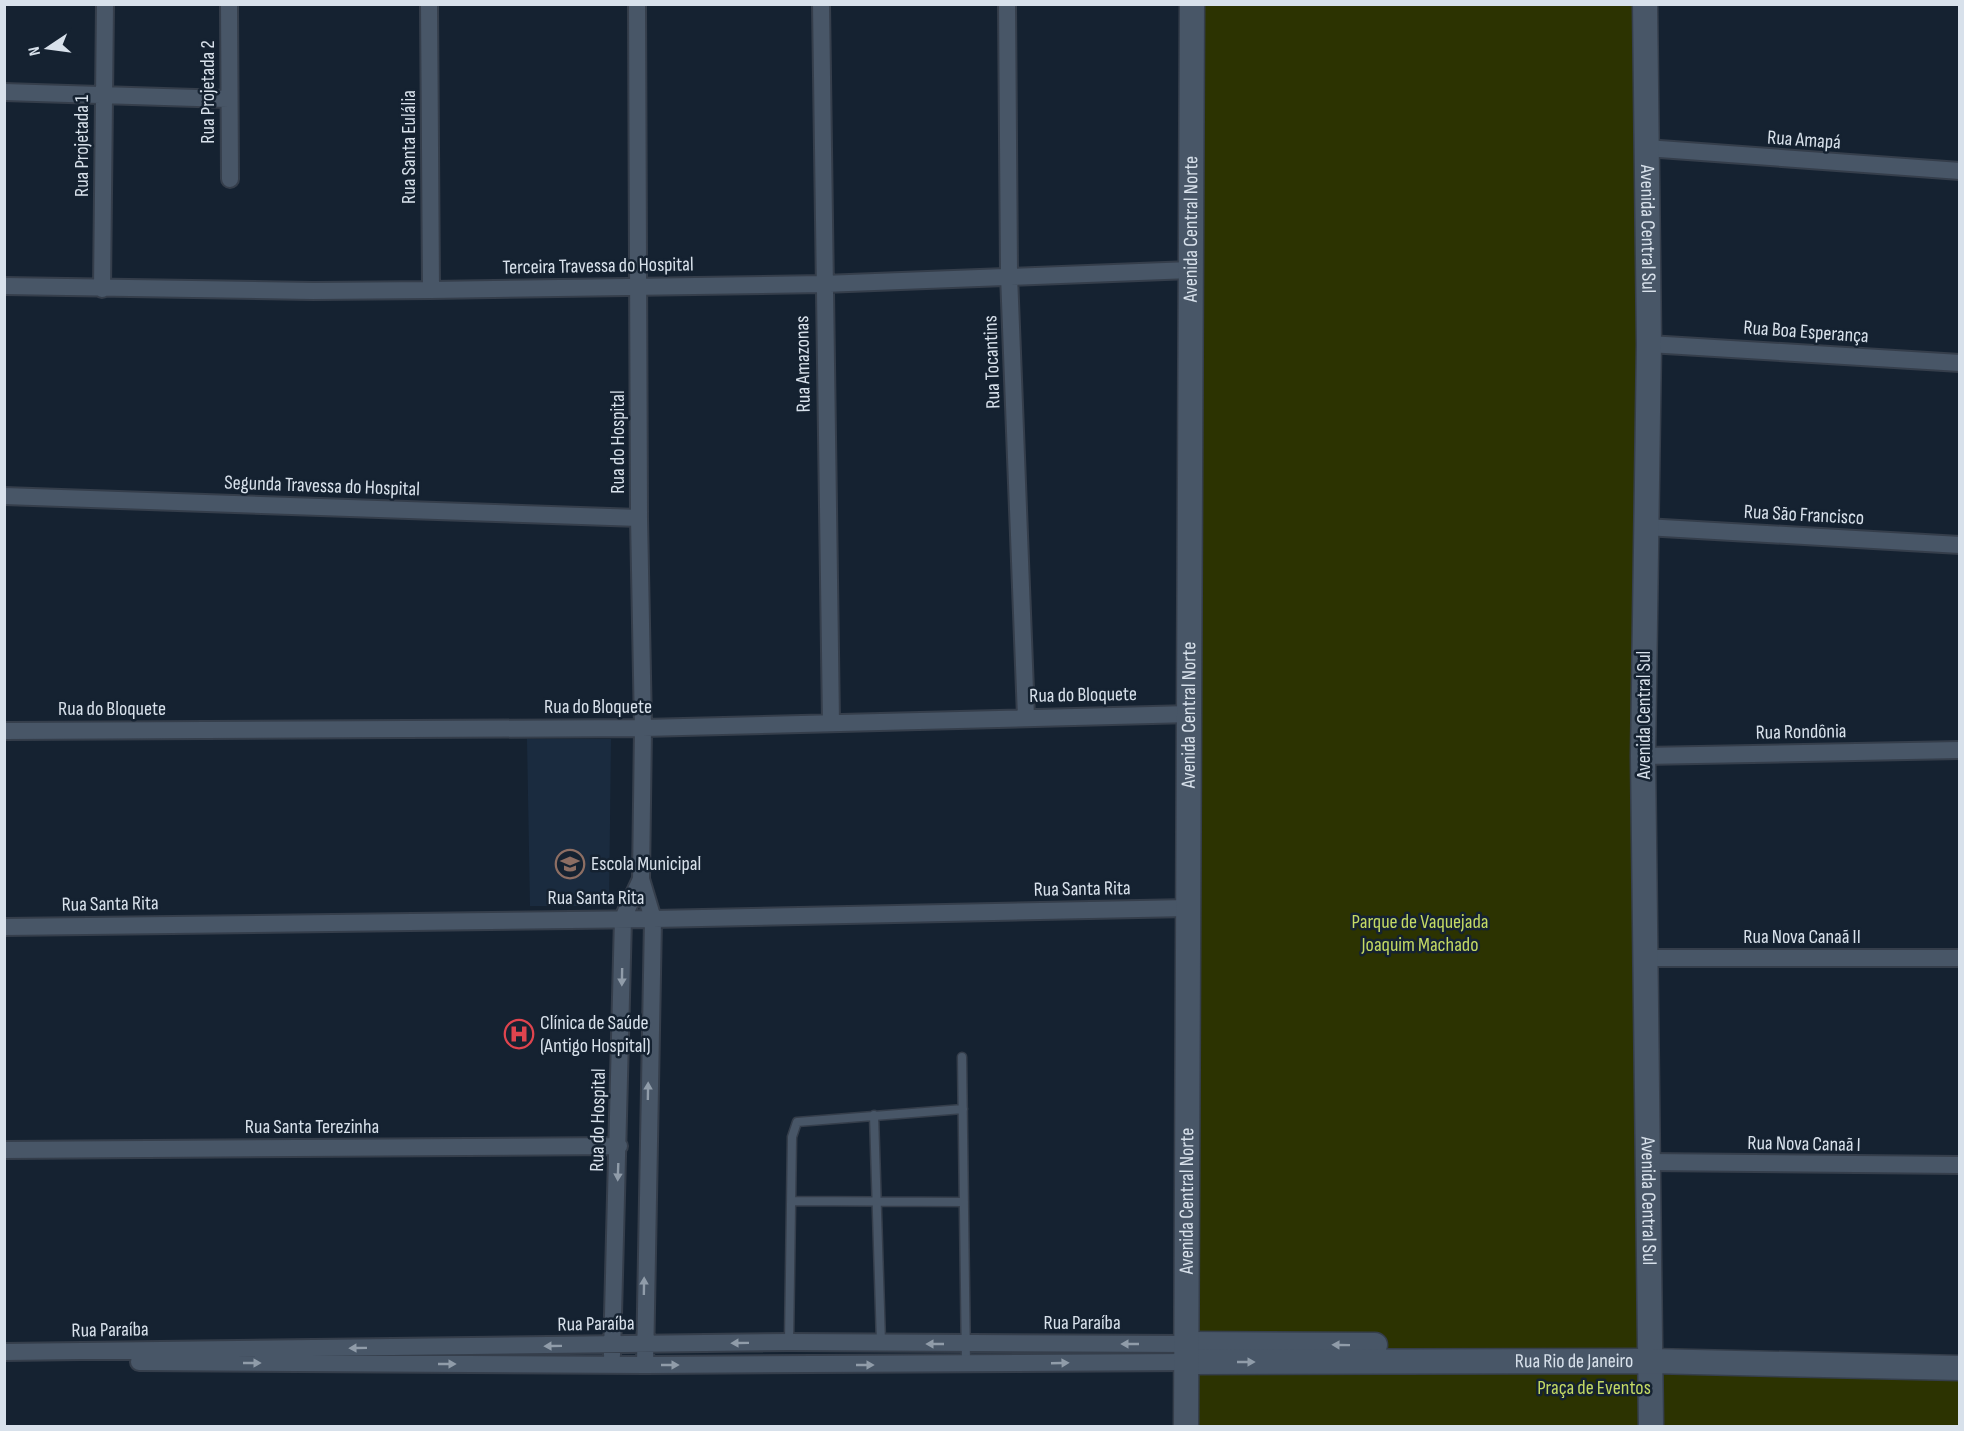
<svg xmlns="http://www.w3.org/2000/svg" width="1964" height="1431" font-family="'Sofia Sans Condensed',sans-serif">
  <rect width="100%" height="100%" fill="#152231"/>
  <path fill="#1a2b3f" d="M527 739H611L609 906H530Z"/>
  <path fill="#2c3301" d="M1192 5H1645L1652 1348 1959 1356V1426H1188Z"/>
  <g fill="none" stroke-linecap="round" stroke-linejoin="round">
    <g stroke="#353e4b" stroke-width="11">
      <path id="lane" d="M962 1057 966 1364
        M874 1115 881 1343
        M792 1201 964 1202
        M789 1342 792 1137 797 1122 963 1109"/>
    </g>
    <g stroke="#353e4b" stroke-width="20">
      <path id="street" d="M229 4 230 179
        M429 4 431 290
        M637 4 639 518 643 728 641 879 653 919 645 1365
        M821 4 831 723
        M1007 4 1009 275 1026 717
        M4 92 228 99
        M1646 148 1960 171
        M4 286 313 291 431 290 823 284 1191 270
        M102 289 105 4
        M1649 344 1960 363
        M4 496 639 518
        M1645 527 1960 545
        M4 731 643 728 1191 714
        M1643 756 1960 750
        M4 927 653 919 1188 908
        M1645 958H1960
        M4 1150 619 1146
        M1648 1162 1960 1165
        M4 1352 789 1342 1188 1344
        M612 1355 623 918 641 879
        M139 1362 645 1365 1188 1362"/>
    </g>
    <g stroke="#353e4b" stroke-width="27">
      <g id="secondary">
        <path id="s1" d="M1645 4 1649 344 1643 756 1651 1426"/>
        <path d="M1188 1344 1375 1345"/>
        <path id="s2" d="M1188 1362 1651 1361 1960 1368"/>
        <path id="s3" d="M1186 1426 1192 4"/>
      </g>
    </g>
    <use href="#lane" stroke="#485667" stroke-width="8"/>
    <use href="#street" stroke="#485667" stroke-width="16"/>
    <use href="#secondary" stroke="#485667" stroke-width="24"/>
  </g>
  <defs><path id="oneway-solid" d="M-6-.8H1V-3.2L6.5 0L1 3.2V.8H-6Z" transform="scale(1.5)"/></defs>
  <g fill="#909ca9">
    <use href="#oneway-solid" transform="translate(622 977) rotate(91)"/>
    <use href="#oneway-solid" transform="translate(648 1091) rotate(-89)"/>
    <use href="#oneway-solid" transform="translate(618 1172) rotate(92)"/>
    <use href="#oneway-solid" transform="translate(644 1286) rotate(-89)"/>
    <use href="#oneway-solid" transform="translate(740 1343) rotate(179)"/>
    <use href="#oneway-solid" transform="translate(935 1344) rotate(-180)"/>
    <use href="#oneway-solid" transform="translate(1130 1344) rotate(180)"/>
    <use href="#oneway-solid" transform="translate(1341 1345) rotate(-179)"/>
    <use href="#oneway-solid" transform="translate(553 1346) rotate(179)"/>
    <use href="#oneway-solid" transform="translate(358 1348) rotate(179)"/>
    <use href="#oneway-solid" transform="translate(1246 1362)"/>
    <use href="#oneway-solid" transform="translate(252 1363)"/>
    <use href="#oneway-solid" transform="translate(1060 1363) rotate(-2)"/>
    <use href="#oneway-solid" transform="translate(447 1364)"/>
    <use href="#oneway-solid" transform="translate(670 1365)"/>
    <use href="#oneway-solid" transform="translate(865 1365)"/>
  </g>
  <defs>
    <g id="school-ring" transform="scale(1.5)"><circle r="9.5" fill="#152231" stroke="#8d6e63" stroke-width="1.5"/><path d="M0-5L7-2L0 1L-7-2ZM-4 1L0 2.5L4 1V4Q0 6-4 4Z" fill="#8d6e63"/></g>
    <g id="hospital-ring" transform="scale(1.5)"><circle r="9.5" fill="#152231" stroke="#e0444e" stroke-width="1.5"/><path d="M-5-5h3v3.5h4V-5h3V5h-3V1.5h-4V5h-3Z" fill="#e0444e"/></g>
  </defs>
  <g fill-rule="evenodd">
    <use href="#school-ring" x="570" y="864"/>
    <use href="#hospital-ring" x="519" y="1034"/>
  </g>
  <g text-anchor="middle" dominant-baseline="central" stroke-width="5" stroke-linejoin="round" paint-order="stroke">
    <g font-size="20" fill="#d8e1eb" stroke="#152231">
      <text transform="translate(208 92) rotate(-90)">Rua Projetada 2</text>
      <text transform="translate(1804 140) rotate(4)">Rua Amapá</text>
      <text transform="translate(82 146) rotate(-90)">Rua Projetada 1</text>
      <text transform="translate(409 147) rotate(-90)">Rua Santa Eulália</text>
      <text stroke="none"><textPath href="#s3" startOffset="1197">Avenida Central Norte</textPath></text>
      <text stroke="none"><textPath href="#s1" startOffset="225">Avenida Central Sul</textPath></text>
      <text transform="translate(598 266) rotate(-1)">Terceira Travessa do Hospital</text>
      <text transform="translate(1806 332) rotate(4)">Rua Boa Esperança</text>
      <text transform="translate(992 362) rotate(-92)">Rua Tocantins</text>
      <text transform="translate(803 364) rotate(-91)">Rua Amazonas</text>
      <text transform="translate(618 442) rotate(-90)">Rua do Hospital</text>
      <text transform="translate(322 486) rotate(2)">Segunda Travessa do Hospital</text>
      <text transform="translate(1804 515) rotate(3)">Rua São Francisco</text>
      <text transform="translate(1083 695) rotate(-1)">Rua do Bloquete</text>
      <text x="598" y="707">Rua do Bloquete</text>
      <text x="112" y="709">Rua do Bloquete</text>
      <text transform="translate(1644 715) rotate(-90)">Avenida Central Sul</text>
      <text stroke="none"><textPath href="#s3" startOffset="711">Avenida Central Norte</textPath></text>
      <text transform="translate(1801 732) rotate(-1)">Rua Rondônia</text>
      <text transform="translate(1082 889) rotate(-1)">Rua Santa Rita</text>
      <text x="596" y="898">Rua Santa Rita</text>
      <text transform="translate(110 904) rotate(-1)">Rua Santa Rita</text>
      <text x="1802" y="937">Rua Nova Canaã II</text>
      <text transform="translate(598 1120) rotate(-89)">Rua do Hospital</text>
      <text x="312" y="1127">Rua Santa Terezinha</text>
      <text transform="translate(1804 1144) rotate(1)">Rua Nova Canaã I</text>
      <text stroke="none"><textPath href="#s3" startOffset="225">Avenida Central Norte</textPath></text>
      <text stroke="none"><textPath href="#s1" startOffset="1197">Avenida Central Sul</textPath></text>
      <text x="1082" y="1323">Rua Paraíba</text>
      <text transform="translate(596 1324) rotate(-1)">Rua Paraíba</text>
      <text transform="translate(110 1330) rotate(-1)">Rua Paraíba</text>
      <text stroke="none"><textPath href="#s2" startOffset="386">Rua Rio de Janeiro</textPath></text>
    </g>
    <g font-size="20" fill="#d8e1eb" stroke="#152231" text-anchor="start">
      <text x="591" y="864">Escola Municipal</text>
      <text x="540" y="1023">Clínica de Saúde<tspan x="540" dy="23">(Antigo Hospital)</tspan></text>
    </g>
    <g font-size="20" fill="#c4da64" stroke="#152231">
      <text x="1420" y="922">Parque de Vaquejada<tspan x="1420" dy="23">Joaquim Machado</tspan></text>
      <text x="1594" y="1388">Praça de Eventos</text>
    </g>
  </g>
  <rect width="1964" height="1431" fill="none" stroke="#d8e1eb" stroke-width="12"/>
  <g transform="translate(48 48) rotate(257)" stroke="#152231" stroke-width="4.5" paint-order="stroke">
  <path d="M0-4.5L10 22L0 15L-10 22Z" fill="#d8e1eb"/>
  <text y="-9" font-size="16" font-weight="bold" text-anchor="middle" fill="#d8e1eb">N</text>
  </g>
</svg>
